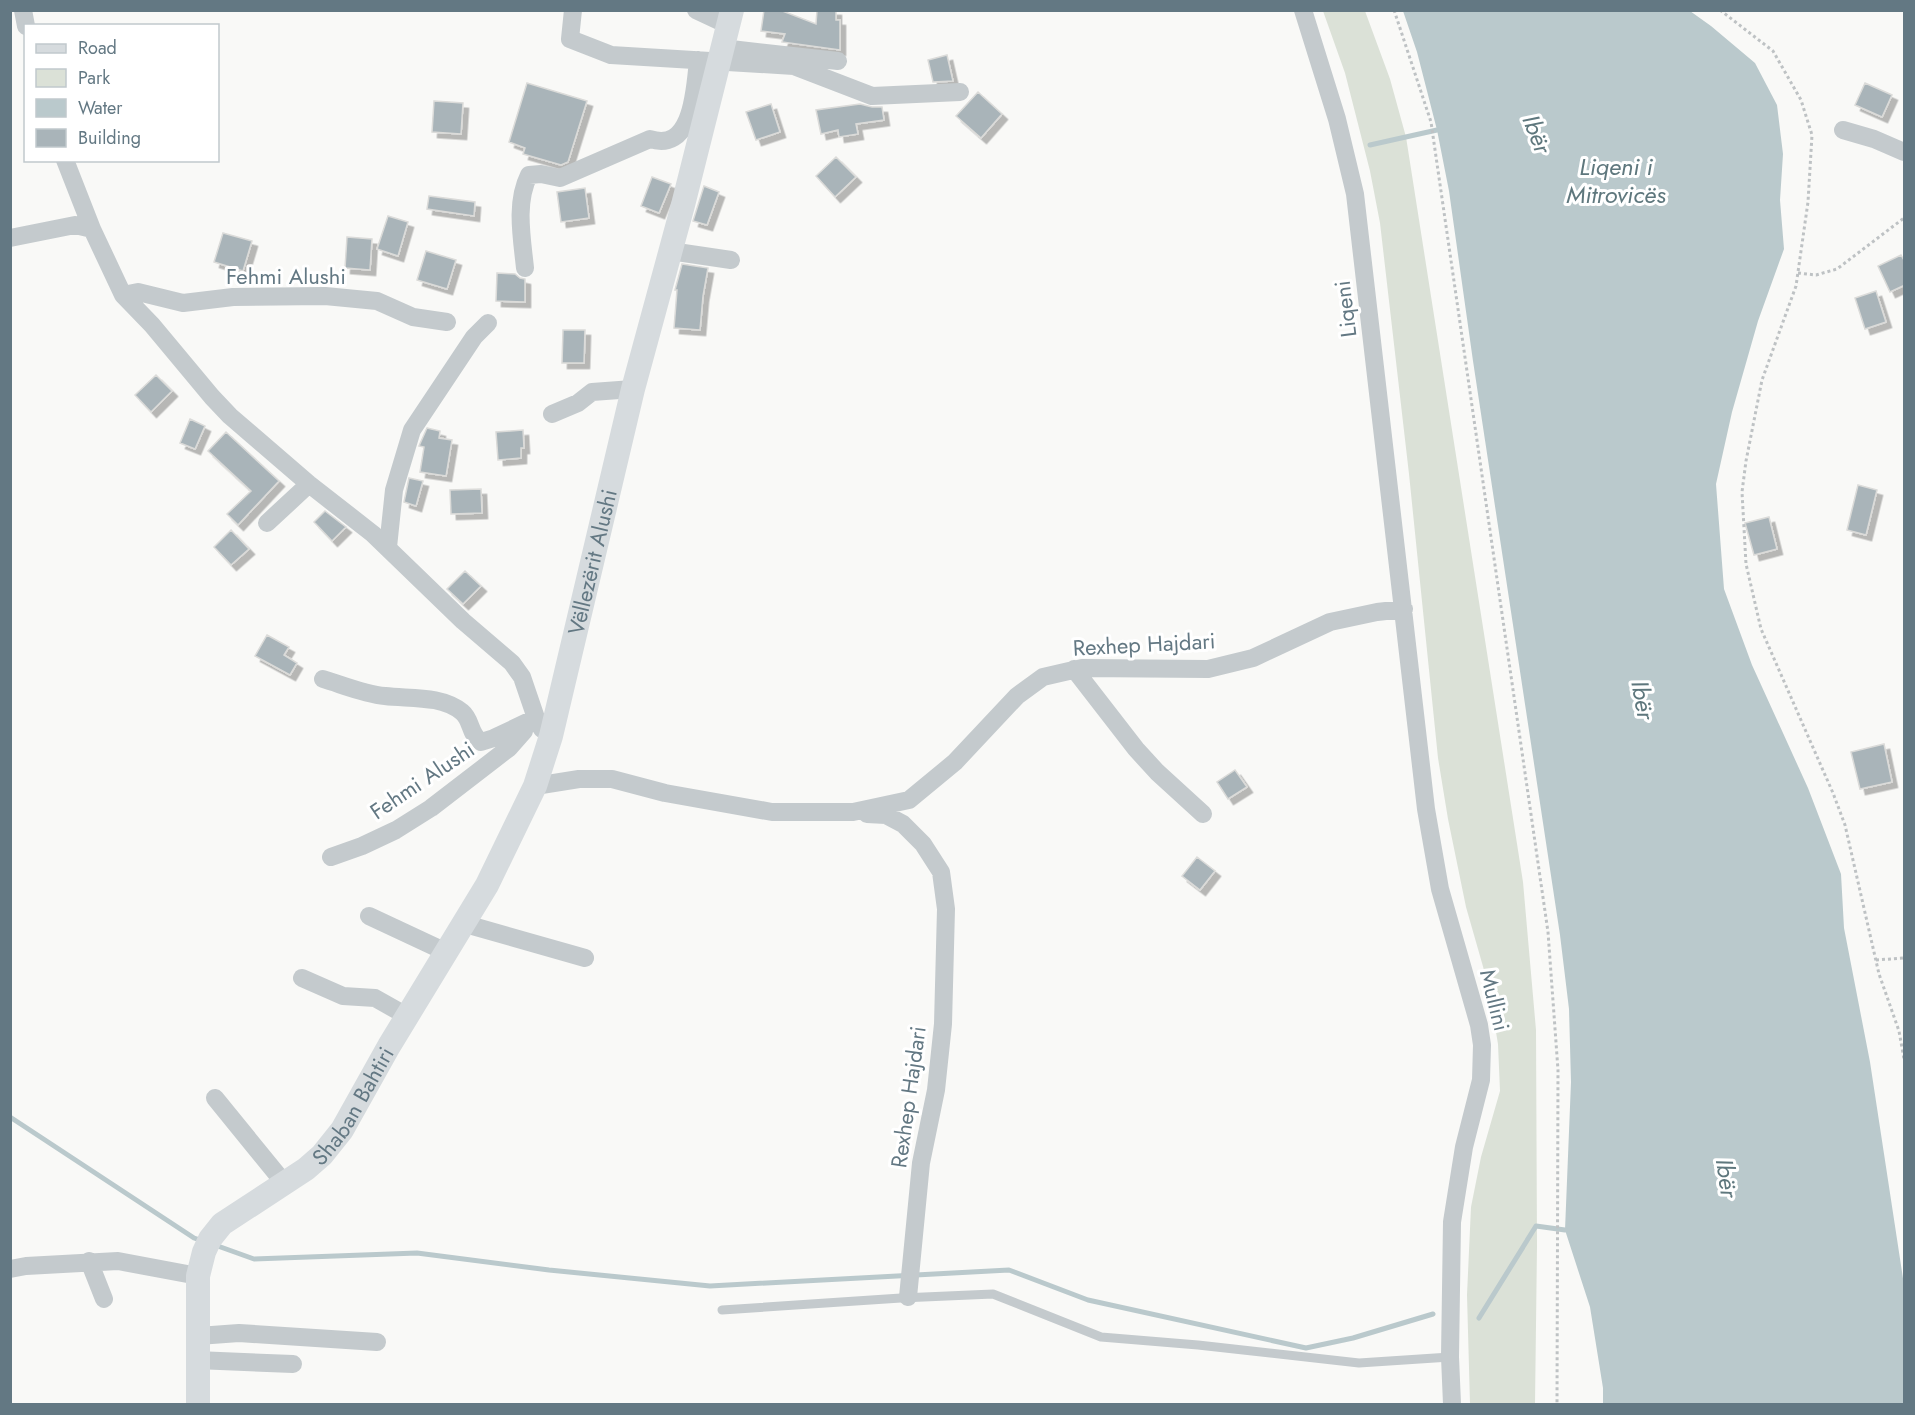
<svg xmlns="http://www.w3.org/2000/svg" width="1915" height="1415" font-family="Jost,sans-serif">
  <defs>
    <filter id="shadow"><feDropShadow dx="5.5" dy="5.5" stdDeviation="0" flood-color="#0004"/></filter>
  </defs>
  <rect width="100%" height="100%" fill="#f9f9f7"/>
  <path fill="#dbe1d7" d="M1323 11H1365L1390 79 1406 137 1523 882 1536 1030 1537 1246 1535 1404H1470L1467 1295 1471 1207 1481 1157 1500 1091 1498 1044 1488 984 1466 907 1448 819 1438 758 1409 474 1380 223 1370 171 1345 73Z"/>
  <path fill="#bac9cc" d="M1403 11H1690L1711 26 1755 63 1777 105 1783 154 1780 200 1784 249 1758 321 1732 412 1716 484 1724 589 1752 665 1808 788 1841 874 1844 928 1870 1062 1904 1285V1404H1603V1388L1590 1307 1565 1230 1571 1082 1569 1009 1560 935 1473 361 1449 191 1437 130 1417 52Z"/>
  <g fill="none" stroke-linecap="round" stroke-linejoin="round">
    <path stroke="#bac9cc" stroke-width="5" d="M1370 145 1437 130
      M10 1117 194 1238 203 1241
      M215 1245 254 1259 417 1253 549 1270 710 1286 1009 1270 1088 1300 1306 1348 1353 1338 1433 1314
      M1479 1318 1536 1226 1565 1230"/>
  </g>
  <path fill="#a9b4b9" stroke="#dbdbd9" stroke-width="1.5" filter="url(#shadow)" d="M764 10H780L816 24 817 10H836V20H840V50L782 42 785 34 761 31Z
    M947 55 953 81 933 82 928 60Z
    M527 83 587 101 568 162 561 165 523 154 525 148 509 142Z
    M1865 83 1892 95 1882 117 1855 105Z
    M978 92 1002 114 981 138 956 116Z
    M434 101 463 103 461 134 432 132Z
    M771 104 780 132 756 140 746 112Z
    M860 104 872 107H882L884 120 856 124 858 134 839 137 838 130 821 134 816 110Z
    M836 157 856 177 835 197 816 176Z
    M652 177 671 184 659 213 641 206Z
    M704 186 719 192 707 225 693 221Z
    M585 188 589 218 561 222 557 192Z
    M429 196 475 202 474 216 427 209Z
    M388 216 408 222 398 256 377 249Z
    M223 233 252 241 243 271 214 262Z
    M347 237 372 239 370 270 345 268Z
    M426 251 456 260 447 289 417 280Z
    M1901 255 1905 262V285L1890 292 1878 266Z
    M682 264 708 268 703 296 700 330 674 328 677 290H675Z
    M497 273 515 274 520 278 525 279V302L496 301Z
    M1876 291 1886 322 1865 329 1855 298Z
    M563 330H585L584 363H562Z
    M156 375 172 391 151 412 135 395Z
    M190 419 205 426 195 449 180 443Z
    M427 428 440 431 439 438 452 440 446 476 420 472 424 447 419 446Z
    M523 430 524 448H521V458L498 460 496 432Z
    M226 432 279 481 238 525 227 514 251 491 208 451Z
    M409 478 423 481 416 506 404 502Z
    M1858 485 1877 490 1866 535 1847 530Z
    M481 489 482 513 451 514 450 490Z
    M325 511 346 527 332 541 314 522Z
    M1769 517 1777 549 1754 555 1745 523Z
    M231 530 249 549 231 565 214 547Z
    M465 571 481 586 463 604 447 589Z
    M267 635 289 647 284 655 297 663 290 675 255 656Z
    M1884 744 1892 782 1860 789 1851 752Z
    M1235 770 1247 787 1228 799 1217 782Z
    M1197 857 1215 871 1200 890 1182 876Z"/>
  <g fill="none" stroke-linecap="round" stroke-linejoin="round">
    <path stroke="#bec2c4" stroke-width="3" stroke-dasharray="3 3" stroke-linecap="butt" d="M1394 10 1431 122 1548 932 1558 1070 1557 1404
      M1720 10 1773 51 1801 100 1812 135 1808 202 1796 286 1762 380 1746 461 1742 492 1746 564 1761 629 1833 793 1845 825 1879 974 1899 1031 1904 1059
      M1798 273 1816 275 1837 269 1904 218
      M1876 960 1904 958"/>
    <path stroke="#c4cacd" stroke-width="9" d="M722 1310 901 1298 993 1294 1101 1337 1198 1345 1359 1363 1450 1357"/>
    <path stroke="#c4cacd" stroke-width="18" d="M23 10 26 26
      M573 10 570 39 611 55 794 66 872 96 960 92
      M696 10 728 25
      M1303 10 1337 119 1355 194 1426 809 1440 889 1479 1025 1482 1045 1481 1080 1464 1147 1452 1222 1450 1357 1452 1404
      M722 48 838 61
      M1843 130 1874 139 1904 152
      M65 160 92 229 123 295 152 325 212 397 230 416 309 484 373 534 463 621 512 663 522 677 537 721 542 729 551 736
      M10 238 75 225 92 229
      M670 251 731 260
      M525 268C522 238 515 203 529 175L541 174 560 178 650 139C693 153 695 88 698 60
      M123 295 138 292 183 303 233 297 325 296 377 301 413 317 447 322
      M552 414 578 403 592 392 633 389
      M267 523 309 484
      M388 547 394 490 412 430 474 337 488 323
      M1074 669 1136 749 1157 772 1203 814
      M323 679C343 685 364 694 385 696 410 699 441 695 462 712 472 720 469 734 481 742L494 738 536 718
      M535 786 579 779H612L665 793 772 812H853L909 800 955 762 1017 696 1043 677 1082 668 1208 669 1253 658 1330 622 1377 612 1404 609
      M867 814 886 815 903 824 923 844 941 872 946 909 943 1024 936 1090 921 1163 908 1297
      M331 857 362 846 396 830 431 808 509 748 524 731 525 724
      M369 916 446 952
      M462 923 585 958
      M302 978 343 996 375 998 407 1016
      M215 1098 285 1184
      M89 1261 104 1299
      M10 1269 26 1266 118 1261 198 1276
      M198 1336 239 1333 377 1342
      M196 1360 293 1364"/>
    <path stroke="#d6dbde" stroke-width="24" id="s1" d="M198 1404V1276L204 1252 210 1239 222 1224 306 1169 322 1155 342 1130 389 1046 487 885 535 786 551 736 633 389 683 205 732 10"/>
  </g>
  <g text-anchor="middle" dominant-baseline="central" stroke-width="6" stroke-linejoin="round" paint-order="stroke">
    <g font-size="22" fill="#637883" stroke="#fff">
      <text x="286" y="276">Fehmi Alushi</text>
      <text transform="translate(1345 309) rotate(-97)">Liqeni</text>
      <text stroke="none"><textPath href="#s1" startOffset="966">Vëllezërit Alushi</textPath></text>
      <text transform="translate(1144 644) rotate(-3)">Rexhep Hajdari</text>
      <text transform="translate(422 780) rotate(-34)">Fehmi Alushi</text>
      <text transform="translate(1495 1000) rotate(76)">Mullini</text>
      <text transform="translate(908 1097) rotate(-82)">Rexhep Hajdari</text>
      <text stroke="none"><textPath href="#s1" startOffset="366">Shaban Bahtiri</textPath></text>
    </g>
    <g font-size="24" font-style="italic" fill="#5e777d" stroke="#fff">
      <text transform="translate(1537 134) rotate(69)">Ibër</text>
      <text x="1616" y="166">Liqeni i<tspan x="1616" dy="28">Mitrovicës</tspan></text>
      <text transform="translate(1643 700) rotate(80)">Ibër</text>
      <text transform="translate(1727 1178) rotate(82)">Ibër</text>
    </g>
  </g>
  <rect width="1915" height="1415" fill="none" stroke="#637883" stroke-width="24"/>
  <rect x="24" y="24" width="195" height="138" fill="#ffffff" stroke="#c1c9cd" stroke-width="1.5"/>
  <rect x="36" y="44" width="30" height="9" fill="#d6dbde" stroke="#c1c9cd" stroke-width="1.5"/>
  <text x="78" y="54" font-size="18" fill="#637883">Road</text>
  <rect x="36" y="69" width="30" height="18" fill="#dbe1d7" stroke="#c1c9cd" stroke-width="1.5"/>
  <text x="78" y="84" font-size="18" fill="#637883">Park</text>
  <rect x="36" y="99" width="30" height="18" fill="#bac9cc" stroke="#c1c9cd" stroke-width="1.5"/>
  <text x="78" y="114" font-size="18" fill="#637883">Water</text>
  <rect x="36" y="129" width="30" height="18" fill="#a9b4b9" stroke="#c1c9cd" stroke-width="1.5"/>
  <text x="78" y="144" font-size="18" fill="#637883">Building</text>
</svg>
